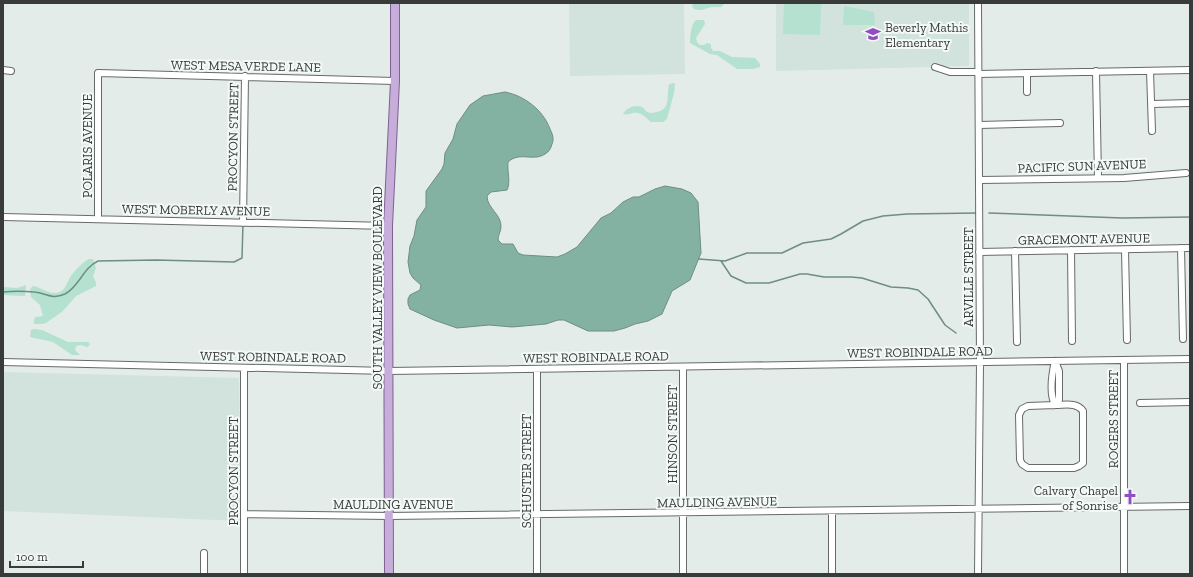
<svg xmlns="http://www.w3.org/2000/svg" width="1193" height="577" font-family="'Zilla Slab',serif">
  <rect width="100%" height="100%" fill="#e4ece9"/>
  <path fill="#d2e2dc" d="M569 3H684L685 74 570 76Z
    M776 3H969V66L776 71Z
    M3 372 239 378 241 521 3 511Z"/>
  <path fill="#b4e1d0" d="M693 3H725C720 9 720 7 714 7 706 7 704 12 694 9L692 6Z
    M784 3H821L820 35 783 34Z
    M844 6 874 12 875 25H843Z
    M696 20H704L705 24 696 38 697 42 700 45H704L707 43 711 44V48L713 51H720L732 57 755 58 760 64V67L753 69H737L717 55 710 54 690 43C690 36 691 24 696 20Z
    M675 83 674 93 667 119 663 122H651C646 118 641 111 633 113 629 114 628 115 623 114 626 108 635 104 642 107 645 109 646 112 650 113 672 112 666 100 669 84Z
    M89 259H93L96 268 93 276 96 283V286L76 296 63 311 46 323 42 324H34V320L35 317 43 316 40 305 31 297 30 289 33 286C40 287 47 293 54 293 66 293 66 283 71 276 74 271 84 261 89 259Z
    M26 285 25 296 3 295V287L17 288Z
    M34 329 42 330 68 342H88L90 344 88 347 80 345 76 346 75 350 80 355H72L53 342 30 337 31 330Z"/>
  <path fill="#84b2a2" stroke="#6e8e83" d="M505 92C525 96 543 110 550 129 553 135 554 139 552 144 551 148 549 152 545 154 533 162 520 151 508 162 507 172 511 182 507 190L491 192 487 196C487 208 502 215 501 227 501 231 498 235 498 240L502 244H513L518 253 523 255 557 257 565 254 577 247 601 218 611 213 623 202 633 197H639L655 189 665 186 682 189 691 193 698 202 701 253 690 280 672 291 662 314 648 321 635 324 625 328 614 331H588L564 320H558L546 324 512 327 489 325 457 328 434 320 410 309 408 304V299L410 295 420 290 421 285 413 278 410 273 408 262 410 246 414 236 417 220 426 207V191L442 169 444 164 445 153 453 139 457 124 470 105 483 96Z"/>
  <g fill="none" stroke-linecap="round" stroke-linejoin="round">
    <path stroke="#6e8e83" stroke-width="1.5" d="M989 213 1122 218 1190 217
      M699 259 725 261 747 253H782L803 243 831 239 841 234 863 221 883 216 907 214 977 213
      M721 261 731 276 746 283H769L800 274H807L824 277H851L862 278 891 287 908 288 918 290 928 299 945 325 956 333
      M3 292C13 291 24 291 34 292 47 293 51 300 65 294 79 287 83 268 98 261L156 260 234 262 242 258 243 224"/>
    <g stroke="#656b69" stroke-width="8">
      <path id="minor" d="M978 3 980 363 978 574
        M935 67 950 72H978
        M3 70 11 71
        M1096 71 1098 178
        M1150 71 1152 131
        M1027 73V92
        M978 74 1190 70
        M1152 104 1190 103
        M979 125 1060 123
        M979 180 1124 178 1186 173
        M3 217 388 226
        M98 219V73L395 81
        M243 223 245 76
        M1181 248 1183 339
        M1071 250 1072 341
        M1125 250 1127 340
        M1015 251 1017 342
        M979 252 1190 248
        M1055 361 1059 371V400L1055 405 1028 406 1022 409 1019 415 1020 460 1022 464 1028 468H1074L1079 466 1083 463V411C1076 402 1066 405 1055 405
        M1055 361C1052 374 1049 393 1055 405
        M3 362 388 371 1190 359
        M683 367V574
        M244 368V574
        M1140 403 1190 402
        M244 514 389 516 1190 506
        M204 574V553
        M537 574V369
        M832 574V512
        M1124 574V360"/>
    </g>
    <g stroke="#7d6292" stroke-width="10">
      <path id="major" d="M389 574 388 226 395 81V3"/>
    </g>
    <use href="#minor" stroke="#fff" stroke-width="6"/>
    <use href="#major" stroke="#c7adda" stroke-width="8"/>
  </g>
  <defs>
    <g id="school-bare" transform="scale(1.2)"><path d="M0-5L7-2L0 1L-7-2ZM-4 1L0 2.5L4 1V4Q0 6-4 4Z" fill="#914dc1" stroke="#f2f9f6" stroke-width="2.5" paint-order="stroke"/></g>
    <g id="church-bare" transform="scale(1.2)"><path d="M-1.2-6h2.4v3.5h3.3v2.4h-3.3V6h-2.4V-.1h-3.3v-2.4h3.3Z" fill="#914dc1" stroke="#f2f9f6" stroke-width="2.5" paint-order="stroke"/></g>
  </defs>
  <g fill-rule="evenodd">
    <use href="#school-bare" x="873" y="34"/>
    <use href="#church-bare" x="1130" y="497"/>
  </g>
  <g text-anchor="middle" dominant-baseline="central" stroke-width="4" stroke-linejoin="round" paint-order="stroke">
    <g font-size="13" fill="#393b3a" stroke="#f2f9f6" text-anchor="start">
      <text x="885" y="27">Beverly Mathis<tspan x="885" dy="15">Elementary</tspan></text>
      <text x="1118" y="490" text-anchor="end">Calvary Chapel<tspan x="1118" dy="15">of Sonrise</tspan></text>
    </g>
    <g font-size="13" fill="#393b3a" stroke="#f2f9f6">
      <text transform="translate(246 66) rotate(1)">WEST MESA VERDE LANE</text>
      <text transform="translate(233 137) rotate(-89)">PROCYON STREET</text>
      <text transform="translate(87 146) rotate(-90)">POLARIS AVENUE</text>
      <text transform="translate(1082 166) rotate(-2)">PACIFIC SUN AVENUE</text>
      <text transform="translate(196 210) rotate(1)">WEST MOBERLY AVENUE</text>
      <text transform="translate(1084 239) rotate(-1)">GRACEMONT AVENUE</text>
      <text transform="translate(968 277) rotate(-90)">ARVILLE STREET</text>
      <text transform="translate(377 288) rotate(-90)">SOUTH VALLEY VIEW BOULEVARD</text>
      <text transform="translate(920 352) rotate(-1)">WEST ROBINDALE ROAD</text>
      <text transform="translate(273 357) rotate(1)">WEST ROBINDALE ROAD</text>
      <text transform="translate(596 357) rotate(-1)">WEST ROBINDALE ROAD</text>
      <text transform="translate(1113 419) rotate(-90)">ROGERS STREET</text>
      <text transform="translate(672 434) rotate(-90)">HINSON STREET</text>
      <text transform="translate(233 471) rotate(-90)">PROCYON STREET</text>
      <text transform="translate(526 471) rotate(-90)">SCHUSTER STREET</text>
      <text transform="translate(717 502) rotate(-1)">MAULDING AVENUE</text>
      <text x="393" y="504">MAULDING AVENUE</text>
    </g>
  </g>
  <rect width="1193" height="577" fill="none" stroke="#393b3a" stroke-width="8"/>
  <path d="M10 561v6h73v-6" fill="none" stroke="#393b3a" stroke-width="2"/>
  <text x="16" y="561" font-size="12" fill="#393b3a" stroke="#f2f9f6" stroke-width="3" paint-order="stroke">100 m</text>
</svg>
